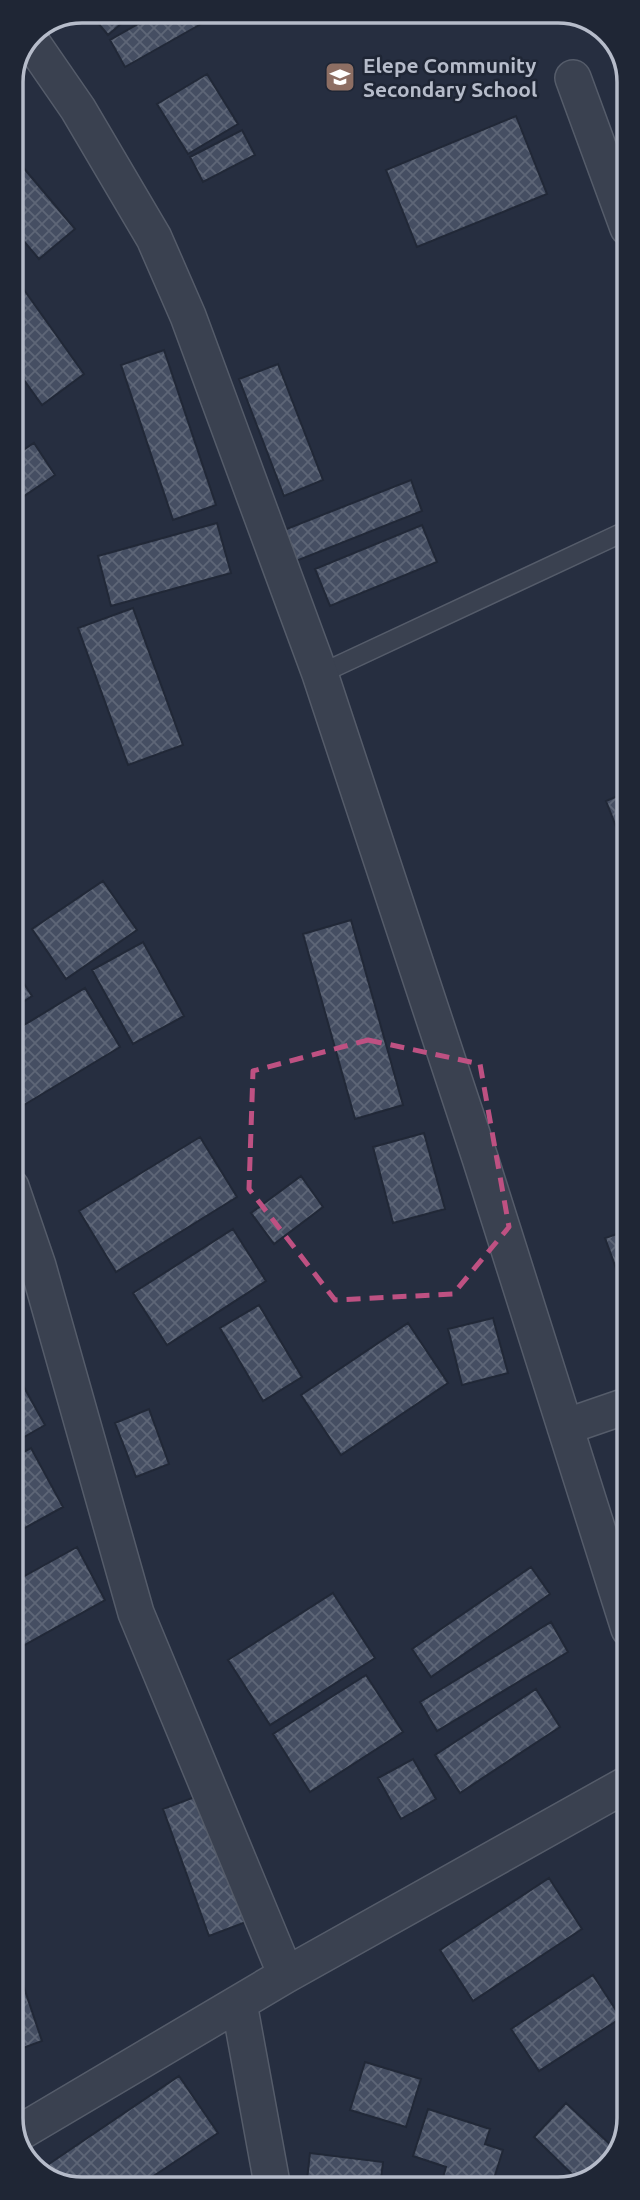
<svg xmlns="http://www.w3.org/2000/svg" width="640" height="2200" font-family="Ubuntu,sans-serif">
  <defs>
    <pattern id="building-cross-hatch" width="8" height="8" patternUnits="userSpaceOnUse" patternTransform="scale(1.75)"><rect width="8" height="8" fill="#454e62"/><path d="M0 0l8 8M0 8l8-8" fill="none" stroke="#5e6677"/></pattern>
  </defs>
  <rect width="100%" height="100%" fill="#262e40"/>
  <path fill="url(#building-cross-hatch)" stroke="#212837" stroke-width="2" d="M88 11H136L108 35Z
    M161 11H202L208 20 125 67 110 40Z
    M207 74 238 124 188 154 157 104Z
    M516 116 547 194 417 247 386 170Z
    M242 130 255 155 203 182 190 157Z
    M11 153 75 229 39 259 11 226Z
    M17 280 84 374 42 405 21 376 11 383V284Z
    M164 350 216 505 173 520 121 365Z
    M278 364 323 480 284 496 239 379Z
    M34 443 55 475 11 505V458Z
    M411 480 422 511 296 561 284 530Z
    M217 523 231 573 111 606 98 556Z
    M422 525 437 562 330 606 315 569Z
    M133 608 183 745 128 765 78 628Z
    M629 791V851L626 852 606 801Z
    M103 881 137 930 66 979 32 929Z
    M351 920 403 1105 355 1119 303 934Z
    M143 942 184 1016 133 1044 92 970Z
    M13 967 32 996 11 1010V968Z
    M85 988 120 1047 24 1105 11 1084V1033Z
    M424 1133 445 1209 393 1223 373 1147Z
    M200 1137 237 1197 116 1272 79 1211Z
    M301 1176 323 1207 274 1244 251 1213Z
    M233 1229 266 1281 167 1345 133 1293Z
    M629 1230V1291L625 1293 605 1238Z
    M259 1305 302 1377 263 1401 220 1328Z
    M493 1318 508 1373 462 1385 448 1329Z
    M408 1323 448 1383 341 1455 301 1395Z
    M11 1364 45 1425 12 1444Z
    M149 1409 169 1464 136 1477 115 1423Z
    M31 1448 63 1507 12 1535V1458Z
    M77 1547 105 1600 12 1652V1583Z
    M531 1567 550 1594 431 1677 412 1649Z
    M333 1593 375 1658 270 1725 228 1660Z
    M551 1622 568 1652 437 1731 420 1702Z
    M366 1675 403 1732 310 1792 273 1734Z
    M536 1689 560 1727 460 1793 435 1755Z
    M413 1759 436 1799 401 1819 378 1778Z
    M200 1795 246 1922 209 1936 163 1809Z
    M12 1859 20 1874 12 1879Z
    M549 1878 582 1929 473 2001 440 1950Z
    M12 1952 42 2041 12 2052Z
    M593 1975 621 2018 539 2071 511 2029Z
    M365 2062 421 2079 406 2127 350 2110Z
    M179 2076 218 2133 134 2189H73L56 2181 46 2166Z
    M566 2103 615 2149 581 2183 534 2137Z
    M428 2109 490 2129 485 2144 503 2150 491 2188H440L446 2167 413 2156Z
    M310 2153 383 2162 380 2188 306 2189Z
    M172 2181 177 2189H161Z"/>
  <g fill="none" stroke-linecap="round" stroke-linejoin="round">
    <g stroke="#555c6a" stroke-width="21">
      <path id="service" d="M320 674 628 530"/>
    </g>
    <g stroke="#555c6a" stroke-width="38">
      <path id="minor" d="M29 38 78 109 154 238 188 316 320 674 480 1158 629 1629
        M573 78 628 228
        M11 1187 38 1266 136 1613 286 1975
        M565 1427 629 1405
        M239 2003 273 2189
        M14 2136 286 1975 629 1783"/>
    </g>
    <use href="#service" stroke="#3a4150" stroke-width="18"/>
    <use href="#minor" stroke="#3a4150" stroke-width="35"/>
  </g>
  <path fill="none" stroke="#be5182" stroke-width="5" stroke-dasharray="14 9" stroke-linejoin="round" d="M368 1040 480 1064 509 1227 453 1294 335 1300 249 1189 253 1071Z"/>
  <defs>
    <g id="school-square" transform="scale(1.575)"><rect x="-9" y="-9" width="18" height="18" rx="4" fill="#8d6e63" stroke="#1f2635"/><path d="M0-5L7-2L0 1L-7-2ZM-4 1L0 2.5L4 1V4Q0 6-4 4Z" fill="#fff"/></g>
  </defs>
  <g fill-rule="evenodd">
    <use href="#school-square" x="340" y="77"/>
  </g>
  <g text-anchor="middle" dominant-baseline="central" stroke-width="5" stroke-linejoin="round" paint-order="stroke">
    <g font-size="21" font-weight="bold" fill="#b6bcca" stroke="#1f2635" text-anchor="start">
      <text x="363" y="65">Elepe Community<tspan x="363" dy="24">Secondary School</tspan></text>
    </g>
  </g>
  <path d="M0 0H640V2200H0ZM82 23H558A59 59 0 0 1 617 82V2118A59 59 0 0 1 558 2177H82A59 59 0 0 1 23 2118V82A59 59 0 0 1 82 23Z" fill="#1f2635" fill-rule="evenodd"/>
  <path fill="none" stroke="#b6bcca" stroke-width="3.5" d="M82 23H558A59 59 0 0 1 617 82V2118A59 59 0 0 1 558 2177H82A59 59 0 0 1 23 2118V82A59 59 0 0 1 82 23Z"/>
</svg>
